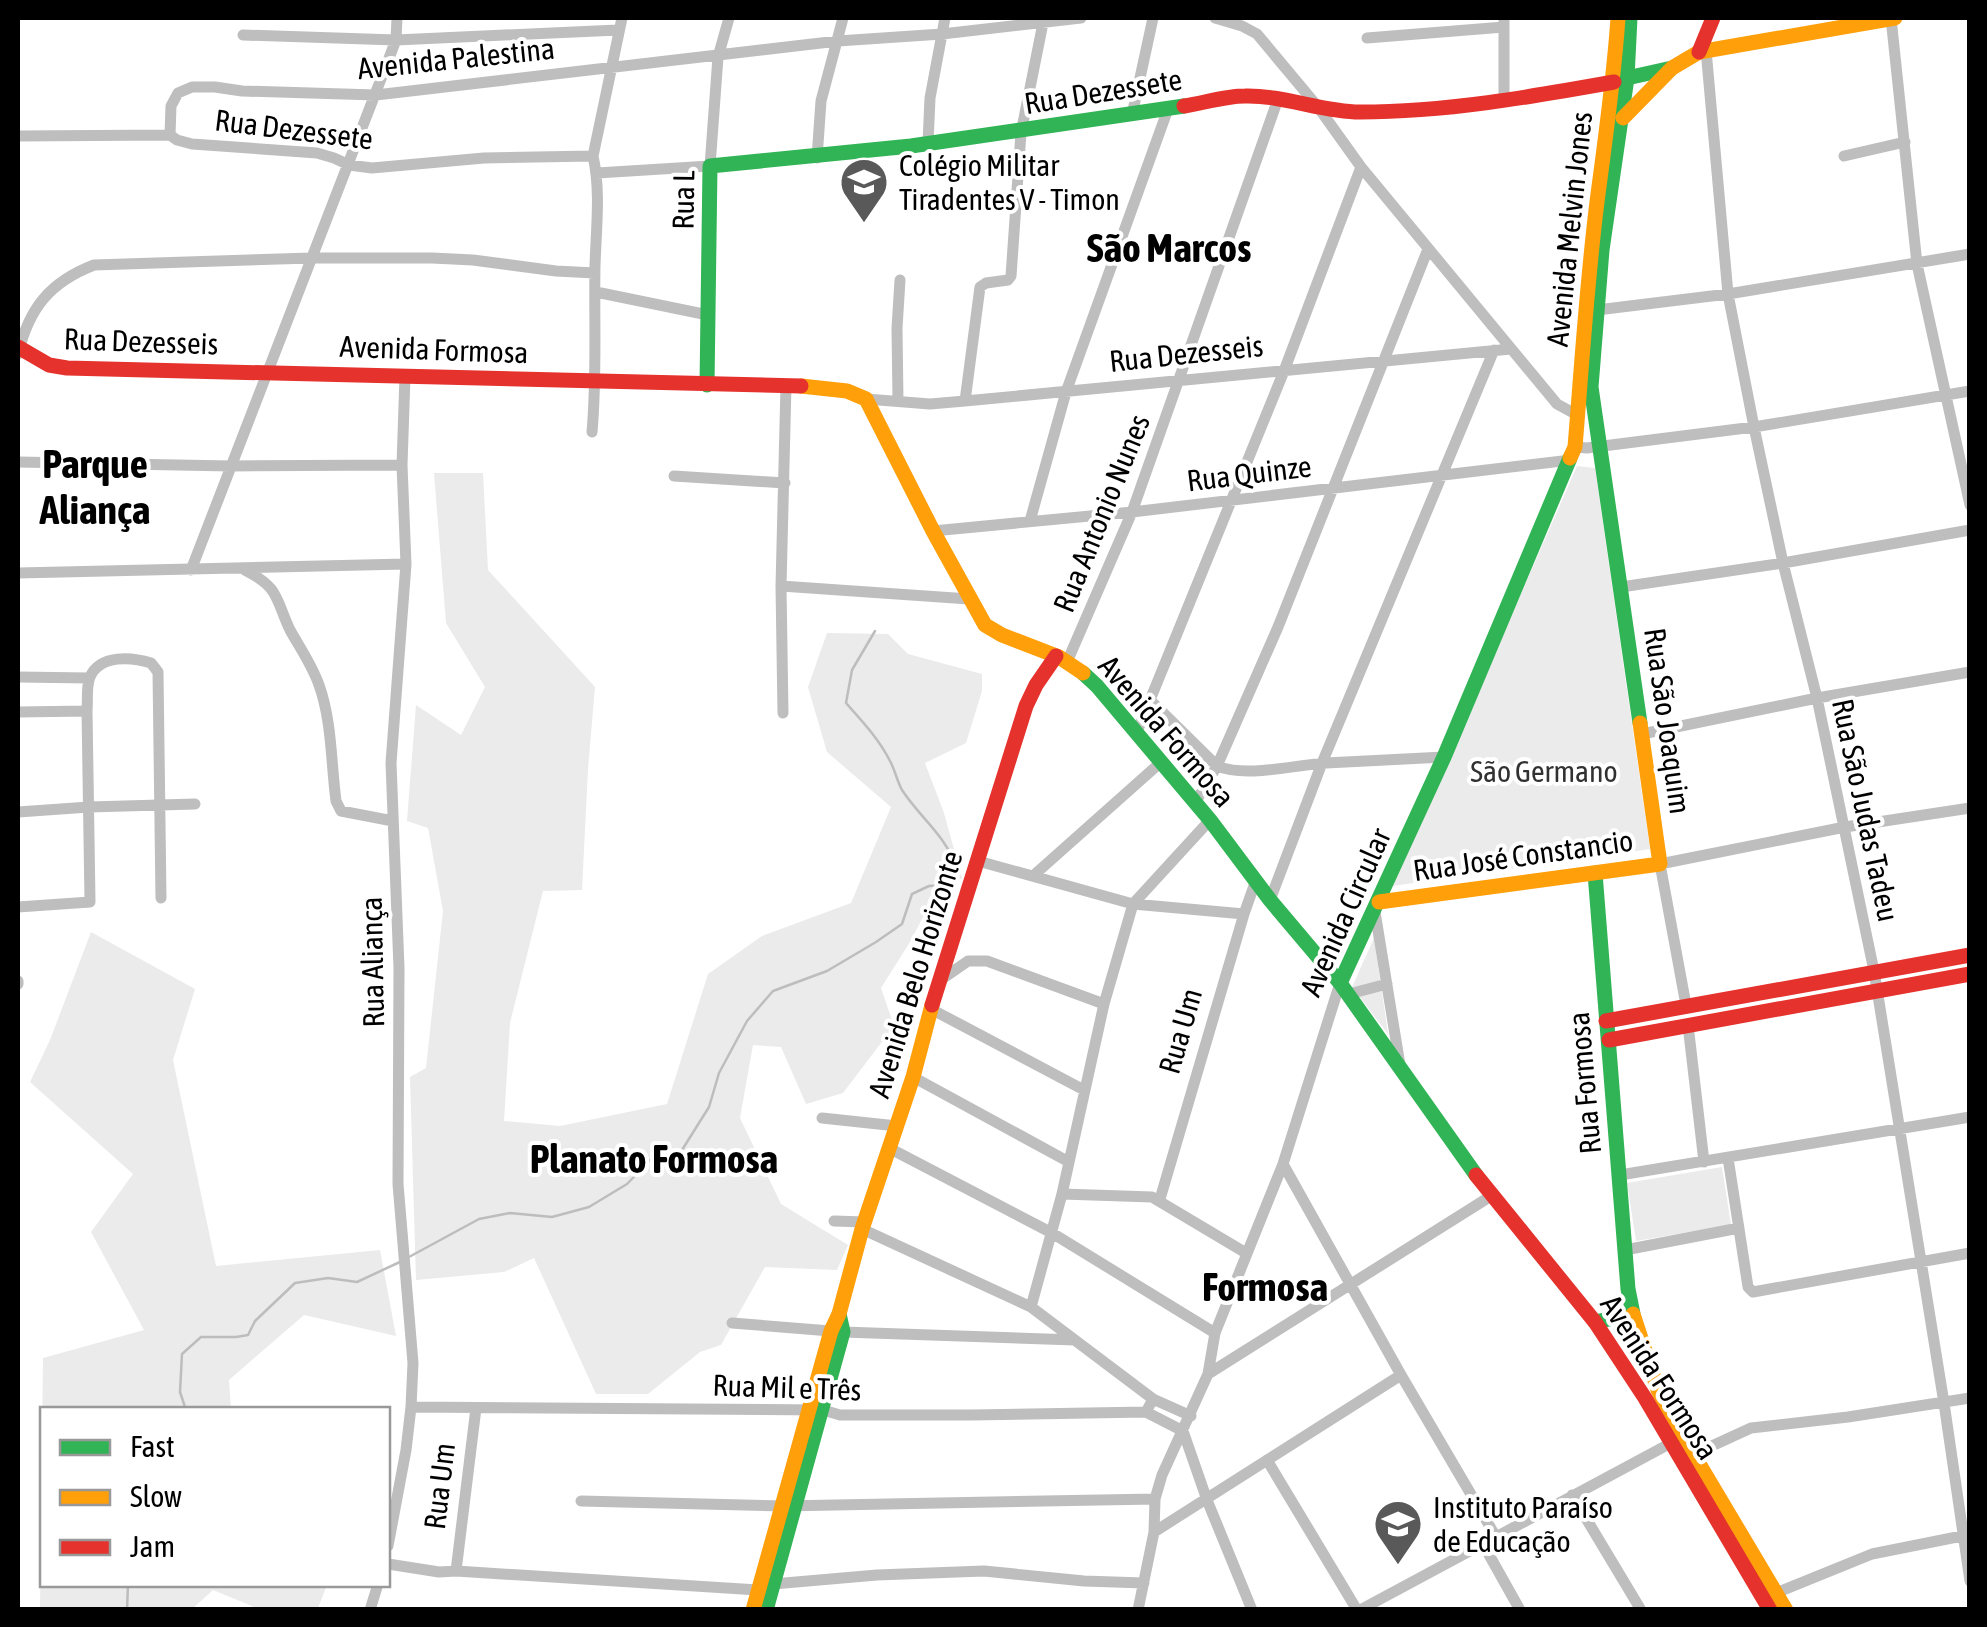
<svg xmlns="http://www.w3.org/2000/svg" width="1987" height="1627" font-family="'Asap Condensed',sans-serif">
  <rect width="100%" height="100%" fill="#fff"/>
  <path fill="#ebebeb" d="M1577 466 1595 468 1650 849 1393 886Z
    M434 473H483L488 570 595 687 588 769 582 890 543 891 510 1023 504 1121 560 1126 667 1104 708 974 762 936 851 903 891 807 827 752 808 687 827 633 888 634 908 654 982 674V691L966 743 925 763 944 813 962 878 932 900 910 942 881 988 894 1026 843 1093 806 1104 781 1047 753 1045 740 1118 781 1204 848 1245 837 1270 765 1267 721 1345 700 1352 648 1394H596L534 1258 504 1272 416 1280 410 1077 426 1068 443 911 428 828 407 821 416 705 461 735 485 687 446 623Z
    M91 932 195 989 173 1060 216 1266 380 1250 396 1336 304 1315 229 1380 231 1409 42 1410V1584L327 1585 318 1608 259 1609 213 1590 192 1609H40L43 1358 144 1330 91 1232 133 1174 30 1082 50 1040Z
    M1374 938 1388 1034 1352 987Z
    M1722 1167 1731 1225 1636 1241 1627 1183Z"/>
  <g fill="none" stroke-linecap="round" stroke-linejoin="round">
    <path stroke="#bdbdbd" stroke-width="2.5" d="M409 1257 479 1219 510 1213 552 1217 589 1207 627 1184 651 1159 682 1150 709 1107 719 1073 747 1021 773 991 827 971 876 942 902 924 912 894 929 886 950 885 957 869C945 834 921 819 902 790 897 781 895 770 890 761 879 739 862 721 846 703L852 670 875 631
      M186 1410 180 1392 182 1354 201 1337H236L248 1335 255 1321 295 1283 328 1278 357 1282 402 1261
      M127 1610 128 1584"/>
    <path stroke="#bebebe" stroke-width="11" d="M1215 18 1242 26 1257 34 1318 107 1361 167 1557 404 1579 416
      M1891 18 1917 264 1970 505
      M243 35 396 40 618 30
      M1367 38 1504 27
      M1706 50 1728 294 1754 427 1783 563 1817 698 1874 971 1944 1403 1970 1581
      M1504 101V18
      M1132 115 1153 18
      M170 135 171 106 178 93 192 87H215L242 91 376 95 838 41 942 34 1081 18
      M18 136 170 135 177 140 192 144 317 153 334 158 349 165 372 168 484 158 593 156
      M928 143 930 98 945 18
      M1844 156 1905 142
      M817 158 821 101 843 18
      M597 173 710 166 718 57 729 18
      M596 292 708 315
      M1597 310 1728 294 1970 254
      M18 354C29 308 50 282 94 265L312 258H432L473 260 556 271 595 273
      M866 399 930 404 965 401 1511 349
      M898 401 897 328 900 280
      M965 401 980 287 986 283 1008 280 1011 276 1021 133 1044 18
      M592 432C597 377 594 322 595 266 596 230 601 191 593 156L622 18
      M1575 447 1587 448 1754 427 1970 391
      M18 462 231 466 402 465
      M674 476 785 483
      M1030 521 1066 392 1168 109
      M933 531 1132 512 1571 460
      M191 570 396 40 397 18
      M245 570C280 588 275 598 290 630 300 648 312 665 319 685 332 721 331 763 336 801L341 811 393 821
      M18 573 406 564
      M781 586 969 599
      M1621 587 1783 563 1970 530
      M1067 662 1132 512 1278 99
      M18 677 89 678
      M1150 700 1217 766C1245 778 1295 765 1326 763 1365 761 1405 759 1444 757
      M87 711C88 701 86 686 90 677 100 654 132 657 151 663L158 672 161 898
      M18 712 87 711 90 902 18 907
      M783 713 781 586 786 385
      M1137 732 1284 371 1361 167
      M1642 734 1817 698 1970 672
      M1195 803 1217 766 1278 627 1428 249
      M18 812 89 807 195 804
      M978 861 1133 904 1244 914
      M1034 875 1160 763
      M1270 900 1322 763 1494 350
      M1375 912 1400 1065
      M942 979 968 961H987L1104 1004
      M18 981V984
      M1349 994 1387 984
      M1686 1005 1660 864 1845 827 1970 808
      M931 1009 1084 1090
      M1688 1025 1704 1162
      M913 1077 1069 1162
      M822 1118 897 1126
      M889 1148 1052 1233 1215 1333
      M1728 1158 1748 1287 1753 1292 1970 1253
      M1283 1164 1401 1375 1496 1537
      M1620 1175 1970 1117
      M1062 1194 1152 1197 1246 1253
      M1160 1199 1244 914 1256 880
      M834 1221 865 1222
      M862 1229 1031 1307 1153 1399 1191 1416
      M1625 1250 1739 1228
      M1031 1307 1062 1194 1104 1004 1133 904 1210 820
      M732 1323 843 1332 1075 1340
      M1208 1374 1491 1196
      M411 1407 823 1410 840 1415H971L1146 1412 1153 1399
      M1146 1412 1183 1431
      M1183 1431 1207 1500 1252 1610
      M1692 1455 1751 1428 1848 1417 1970 1398
      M1267 1460 1357 1610
      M1572 1495 1641 1610
      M581 1501 783 1506 1155 1499
      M1154 1532 1401 1375
      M1483 1544 1520 1610
      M388 1546 406 1450 411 1407 413 1363 398 1184 399 968 391 763 406 564 402 465 405 376
      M388 1564 439 1572 456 1571 758 1590
      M456 1571 476 1408
      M773 1584 877 1575 984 1571 1084 1581 1144 1583
      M1776 1593 1872 1554 1967 1535
      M370 1610 378 1584
      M1138 1610 1154 1532 1155 1499 1162 1475 1208 1374 1215 1333 1283 1164 1340 983
      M1360 1610 1671 1443"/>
    <path stroke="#30b455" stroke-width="15" d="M1630 18 1627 78 1602 250 1591 387 1640 723
      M1627 78 1672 68
      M707 385 710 166 911 146 1184 106
      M1083 673 1097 686 1210 820 1270 900 1340 983 1476 1175
      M1595 873 1628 1289 1633 1314
      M1340 983 1444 757 1570 458
      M1595 1322 1633 1314
      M766 1610 843 1332 839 1314"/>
    <path stroke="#ff9f0a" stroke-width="15" d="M1623 118 1672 68 1699 52 1895 18
      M801 386 847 391 866 399 933 531 985 625 1002 635 1059 657 1083 673
      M1570 458 1575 447C1582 363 1587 278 1598 194 1606 135 1614 77 1618 18
      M1379 902 1660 864 1640 723
      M1633 1314 1658 1390 1670 1415 1786 1610
      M753 1610 831 1331 839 1314 862 1229 913 1077 932 1005"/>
    <path stroke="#e5322d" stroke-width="15" d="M1699 52 1713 18
      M1184 106C1204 103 1225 96 1245 96 1284 95 1322 112 1360 112 1446 112 1530 97 1614 82
      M18 347 49 365 67 368 801 386
      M932 1005 1026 706 1036 685 1056 656
      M1606 1021 1970 955
      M1609 1040 1970 974
      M1476 1175 1595 1322 1645 1398 1770 1610"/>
  </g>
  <defs>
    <g id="school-pin" transform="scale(2.5)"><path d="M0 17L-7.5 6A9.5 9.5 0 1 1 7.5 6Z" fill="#595959" stroke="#fff"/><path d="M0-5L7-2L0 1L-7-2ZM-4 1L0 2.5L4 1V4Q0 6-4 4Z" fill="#fff"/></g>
  </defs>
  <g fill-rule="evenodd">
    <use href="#school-pin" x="864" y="182"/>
    <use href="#school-pin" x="1398" y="1524"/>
  </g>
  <g text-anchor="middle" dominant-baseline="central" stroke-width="8" stroke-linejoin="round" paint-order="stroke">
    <g font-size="30" fill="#000" stroke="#fff">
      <text transform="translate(456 58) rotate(-6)">Avenida Palestina</text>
      <text transform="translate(1103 91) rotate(-9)">Rua Dezessete</text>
      <text transform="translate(294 129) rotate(7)">Rua Dezessete</text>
      <text transform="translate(683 200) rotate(-89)">Rua L</text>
      <text transform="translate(1569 229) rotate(-84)">Avenida Melvin Jones</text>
      <text transform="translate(141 341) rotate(2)">Rua Dezesseis</text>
      <text transform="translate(434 349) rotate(2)">Avenida Formosa</text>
      <text transform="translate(1186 353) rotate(-6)">Rua Dezesseis</text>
      <text transform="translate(1249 473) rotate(-7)">Rua Quinze</text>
      <text transform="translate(1101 513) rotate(-68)">Rua Antonio Nunes</text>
      <text transform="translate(1668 721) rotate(82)">Rua São Joaquim</text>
      <text transform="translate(1167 731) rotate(49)">Avenida Formosa</text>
      <text transform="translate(1866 810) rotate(78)">Rua São Judas Tadeu</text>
      <text transform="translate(1523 855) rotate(-8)">Rua José Constancio</text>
      <text transform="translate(1345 912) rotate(-66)">Avenida Circular</text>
      <text transform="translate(372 962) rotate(-91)">Rua Aliança</text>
      <text transform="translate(915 974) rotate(-73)">Avenida Belo Horizonte</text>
      <text transform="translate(1180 1031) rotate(-74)">Rua Um</text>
      <text transform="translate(1584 1083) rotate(-95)">Rua Formosa</text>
      <text transform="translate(1660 1377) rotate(57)">Avenida Formosa</text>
      <text transform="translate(787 1387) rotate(2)">Rua Mil e Três</text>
      <text transform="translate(439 1486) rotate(-83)">Rua Um</text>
    </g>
    <g font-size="30" fill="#000" stroke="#fff" text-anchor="start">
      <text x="899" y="165">Colégio Militar<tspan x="899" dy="34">Tiradentes V - Timon</tspan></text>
      <text x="1433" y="1507">Instituto Paraíso<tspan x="1433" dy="34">de Educação</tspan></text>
    </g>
    <g font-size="30" fill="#313131" stroke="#fff">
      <text x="1544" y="771">São Germano</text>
    </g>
    <g font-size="40" font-weight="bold" fill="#000" stroke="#fff">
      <text x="1169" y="247">São Marcos</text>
      <text x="95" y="463">Parque<tspan x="95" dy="46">Aliança</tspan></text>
      <text x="654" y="1158">Planato Formosa</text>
      <text x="1265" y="1286">Formosa</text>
    </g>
  </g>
  <rect width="1987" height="1627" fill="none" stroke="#000000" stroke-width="40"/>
  <rect x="40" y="1407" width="350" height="180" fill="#ffffff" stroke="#999999" stroke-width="2.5"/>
  <rect x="60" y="1440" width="50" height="15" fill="#30b455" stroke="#999999" stroke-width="2.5"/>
  <text x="130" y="1457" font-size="30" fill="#000000">Fast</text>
  <rect x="60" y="1490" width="50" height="15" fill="#ff9f0a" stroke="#999999" stroke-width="2.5"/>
  <text x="130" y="1507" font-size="30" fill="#000000">Slow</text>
  <rect x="60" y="1540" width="50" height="15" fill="#e5322d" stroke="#999999" stroke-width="2.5"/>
  <text x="130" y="1557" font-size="30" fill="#000000">Jam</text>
</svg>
